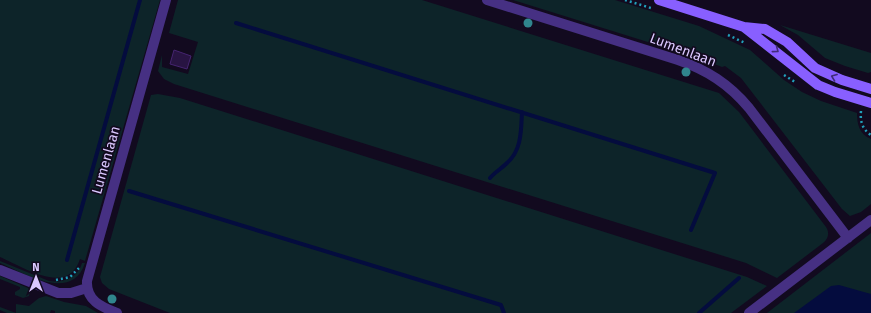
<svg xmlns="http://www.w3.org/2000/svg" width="871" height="313" font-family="'Fira Sans',sans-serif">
  <rect width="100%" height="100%" fill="#120a1f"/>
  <path fill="#0d2429" d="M0 0H160L85 261 80 259C68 297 23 267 0 257Z
    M178 0H422L719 93 739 112 826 227C830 233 828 239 823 243L777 278 746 263 174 84 164 79 158 71 162 55V67L188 74 198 42 169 33Z
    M513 0H615L699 26 750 50 784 80 802 92 821 101 857 113C857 124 859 134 871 139V204L861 212 850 216 842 209 741 78 725 66 722 67 696 57Z
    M780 25 871 53V72L868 73 845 66 825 58 798 35Z
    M158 94 180 98 747 277 767 286 731 313H170L109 289 102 283 100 277 151 95Z
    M871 233V313H767Z
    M0 261 49 281C63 283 78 278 82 263H85C72 303 24 273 0 263Z
    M0 276 28 288 30 291 29 296 23 298 15 295V292L20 289V287L0 279Z
    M46 296 64 302 86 306 98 313H55V311L51 310 50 313H7L0 310V307L16 313V304L29 306 39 298Z"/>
  <path fill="#040c3e" d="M839 285 871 294V313H794L831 286Z"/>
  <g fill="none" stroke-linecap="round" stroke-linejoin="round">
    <path stroke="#040c3e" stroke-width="4" d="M236 23 715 173 691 230
      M490 178C495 172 501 169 507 163 522 150 521 130 522 112
      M129 191 501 305 504 313
      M67 260 140 0
      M699 313 739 278"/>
  </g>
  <path fill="#281442" stroke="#452470" d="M174 50 191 56 187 69 170 64Z"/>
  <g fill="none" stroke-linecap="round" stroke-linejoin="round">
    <path stroke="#21a0ba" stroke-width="2.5" stroke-dasharray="2 3" stroke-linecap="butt" d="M625 0 651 8
      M728 35 745 43
      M784 75 795 82
      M861 111C860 121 862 129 871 135
      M56 280 70 277 79 268"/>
    <path stroke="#463083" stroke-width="10" d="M487 0 678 60C707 70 729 84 749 108L848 238
      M0 270 58 293H71L87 288
      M117 313C102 307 86 301 87 281L166 0
      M749 313 871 220"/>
    <path stroke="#885fff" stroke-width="10" d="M659 0 744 27 765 29 787 42 815 68 842 80 871 89
      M744 27 818 85 835 92 871 103"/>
  </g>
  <g fill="#30858d">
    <circle cx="528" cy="23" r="4.5"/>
    <circle cx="686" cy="72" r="4.5"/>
    <circle cx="112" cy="299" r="4.5"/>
  </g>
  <defs><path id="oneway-chevron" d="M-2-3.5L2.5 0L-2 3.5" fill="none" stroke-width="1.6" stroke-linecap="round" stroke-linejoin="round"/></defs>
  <g stroke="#412c79">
    <use href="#oneway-chevron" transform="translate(776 50) rotate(37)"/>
    <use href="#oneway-chevron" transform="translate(834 77) rotate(-159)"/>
  </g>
  <g text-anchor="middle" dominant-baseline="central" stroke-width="3.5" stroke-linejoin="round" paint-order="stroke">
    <g font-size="14" fill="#dbc8ff" stroke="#120a1f">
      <text transform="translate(683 50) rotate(21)">Lumenlaan</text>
      <text transform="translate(106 160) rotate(-74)">Lumenlaan</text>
    </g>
  </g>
  <g transform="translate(36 277)" stroke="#120a1f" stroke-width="3" paint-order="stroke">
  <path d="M0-3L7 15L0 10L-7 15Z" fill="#dbc8ff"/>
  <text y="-6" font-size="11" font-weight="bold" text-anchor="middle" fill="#dbc8ff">N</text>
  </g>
</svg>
